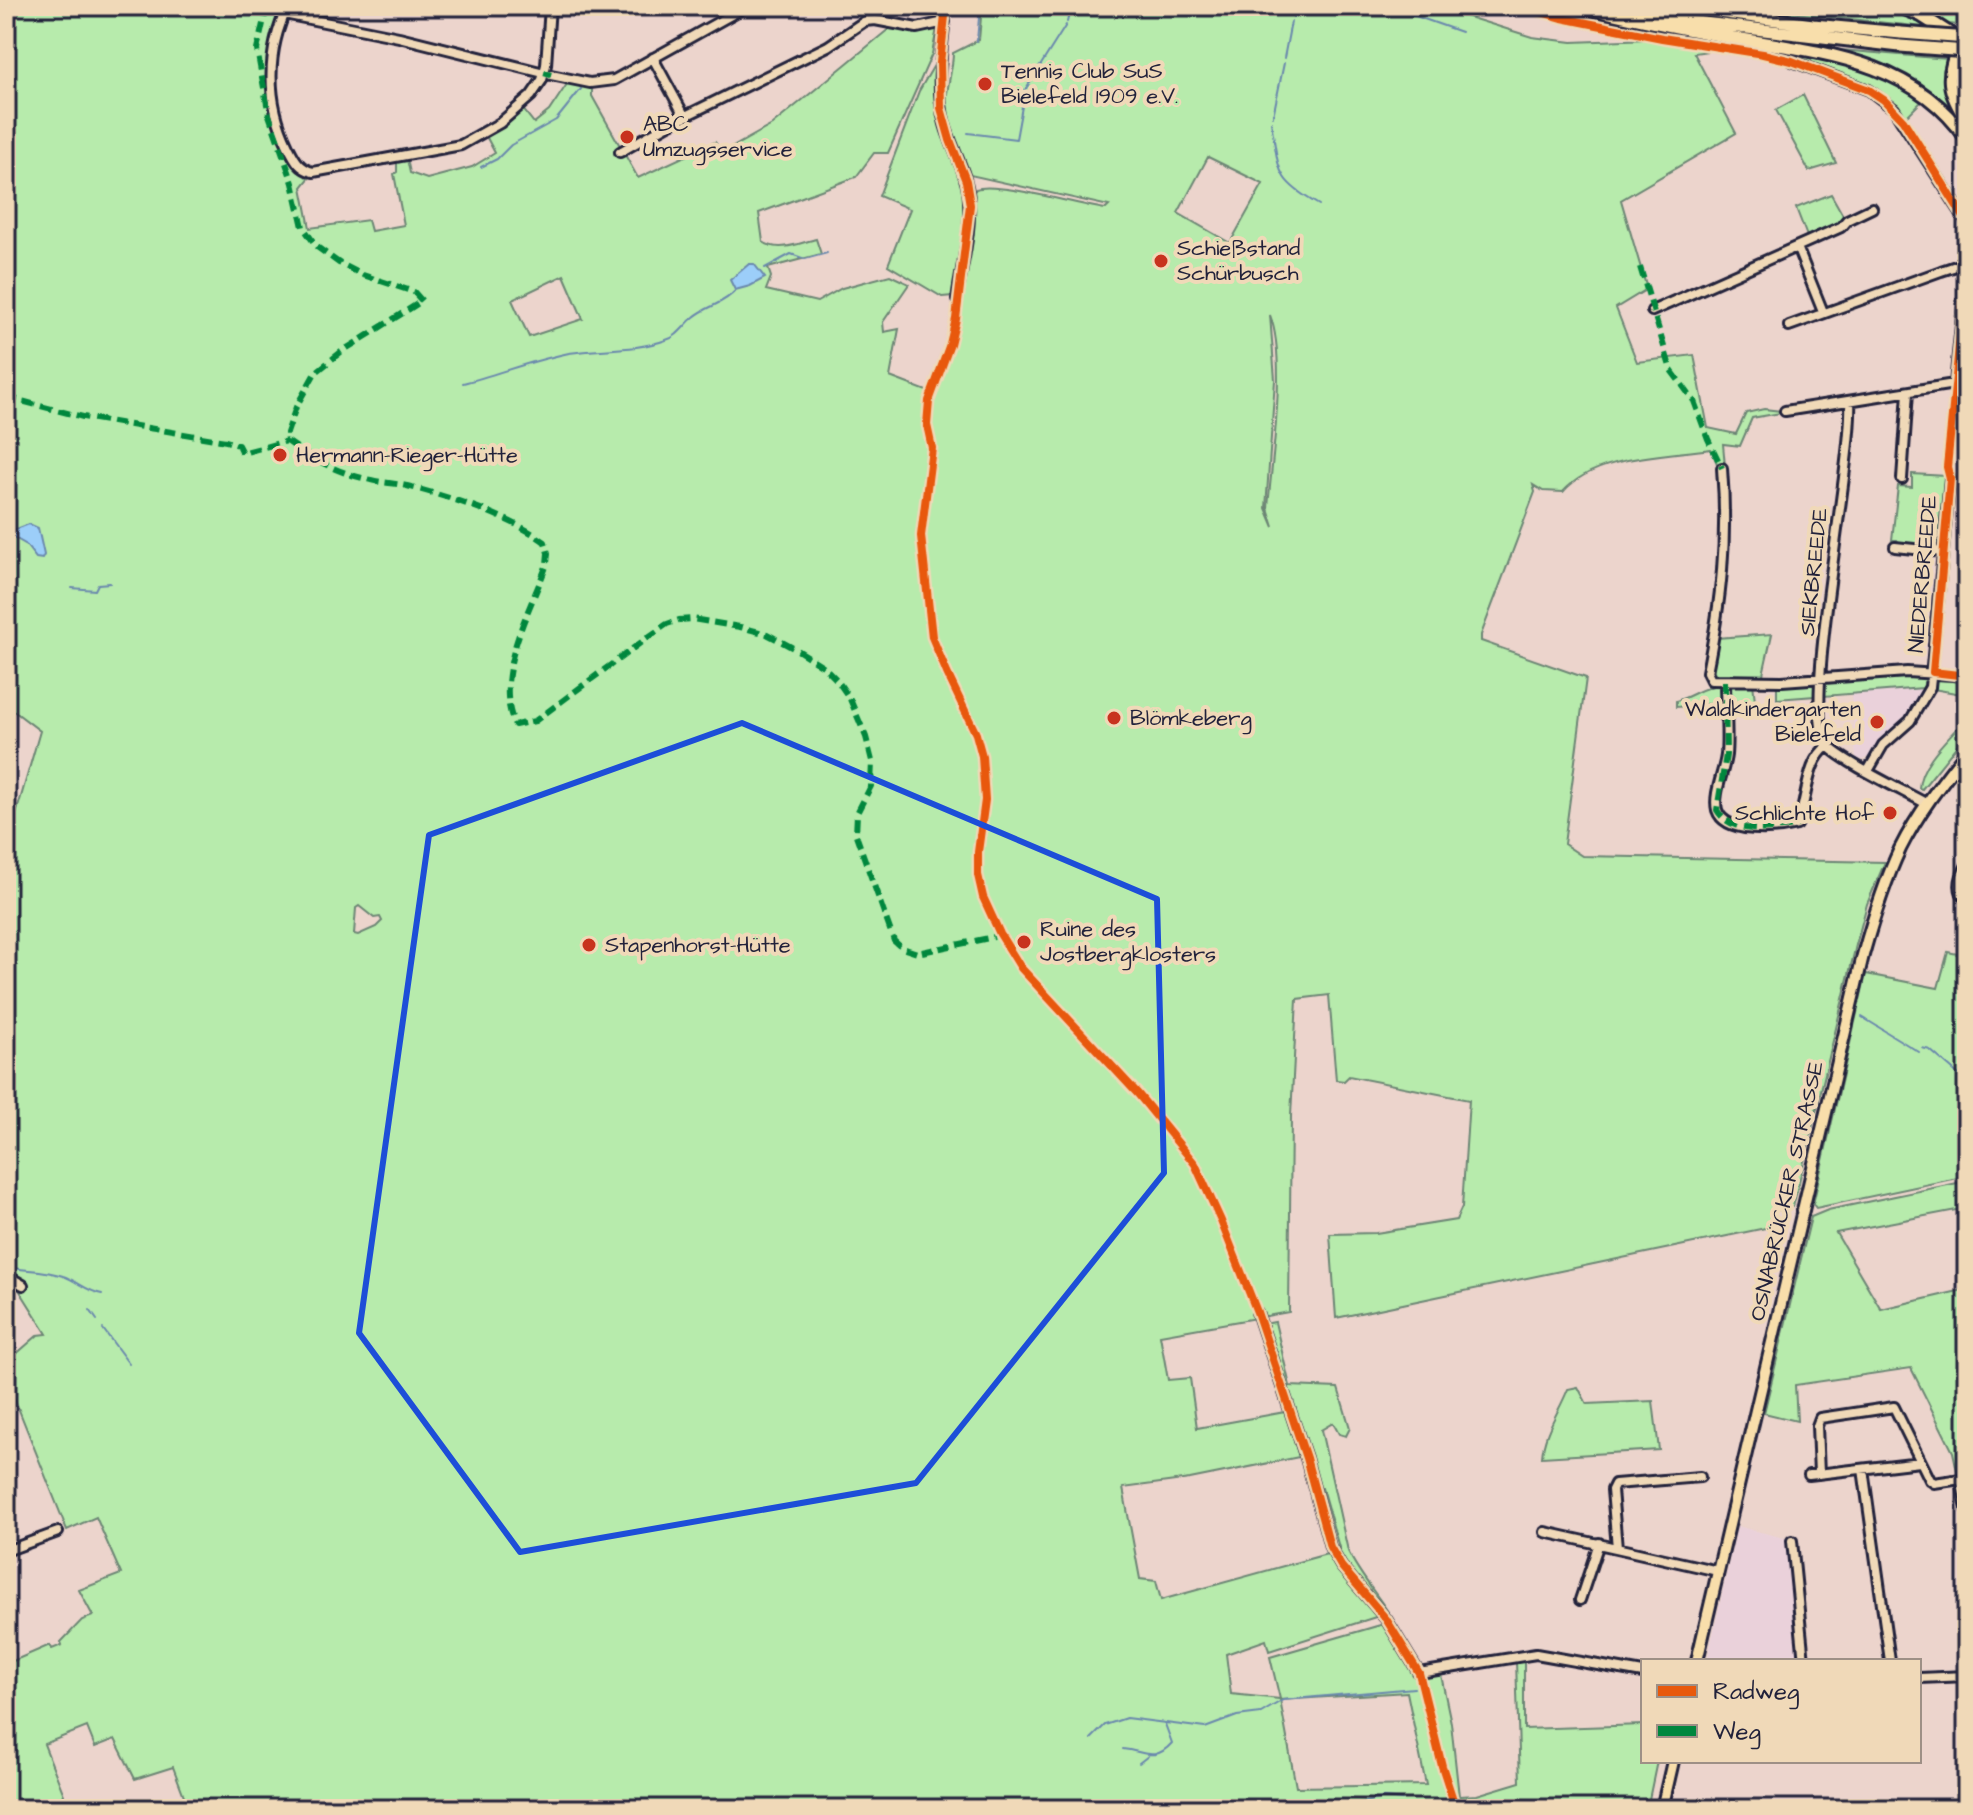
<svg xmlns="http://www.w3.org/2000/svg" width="1973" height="1815" font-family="'Architects Daughter',sans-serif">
  <rect width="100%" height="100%" fill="#ecd4cc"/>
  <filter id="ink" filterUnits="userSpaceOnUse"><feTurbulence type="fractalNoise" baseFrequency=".0125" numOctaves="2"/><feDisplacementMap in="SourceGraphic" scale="16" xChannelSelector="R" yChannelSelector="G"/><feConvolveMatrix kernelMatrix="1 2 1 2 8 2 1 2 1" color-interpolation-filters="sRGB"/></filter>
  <g filter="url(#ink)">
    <path fill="#ead1da" d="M1923 688 1910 713 1877 745 1870 756 1862 760 1856 758 1851 694Z
      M1737 1526 1788 1539 1799 1661H1707Z"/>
    <path fill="#b7ebac" stroke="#6c8674" stroke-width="2" fill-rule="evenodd" d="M6 6H284C261 59 265 88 287 140 294 155 298 166 311 176L302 187 310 228 368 220 371 231 404 225 394 174 397 172V161L407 159 410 173 427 179 472 167 495 153 486 136 522 108 534 123 549 111 569 81 592 86V96L638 178 715 142 722 153 772 125 890 28 912 32 937 28 932 54 888 153H874L856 177 759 213 763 242C779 253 799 243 816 239L821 254 768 268 771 277 766 290 817 302 842 288 890 275 909 284 883 322 884 332 899 329 890 377 929 392 951 328 953 306 960 305 973 193 976 189C995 181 1079 205 1106 209L1109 206 970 175C960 152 945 130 946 103 947 86 953 68 953 53L979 40 982 6H1433L1532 37 1572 42 1651 39 1715 50 1694 53 1736 133 1621 200 1647 289 1616 308 1637 362 1694 355 1708 428 1736 434 1746 413 1764 409 1781 411V413L1752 418 1740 446 1723 444 1725 466H1718L1711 449C1664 456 1595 455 1563 492L1543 491 1533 485 1535 492 1481 635V641L1586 678 1564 844 1582 856 1885 862 1867 904 1856 945 1793 1207 1772 1211 1775 1226 1336 1318 1330 1234 1376 1233 1456 1220 1462 1207 1469 1100 1349 1076 1344 1081 1336 1080 1329 995 1297 999 1291 1116 1289 1312 1160 1335 1168 1380 1190 1378 1197 1428 1285 1412 1299 1457 1190 1479 1123 1488 1140 1579 1156 1581 1161 1600 1327 1554 1379 1616 1269 1651 1266 1640 1226 1654 1231 1694 1280 1699 1270 1657 1384 1624 1415 1676 1419 1679 1441 1675 1451 1723 1459 1796 1477 1795 1520 1782 1516 1661 1524 1659V1729L1643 1725V1761H1657L1647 1809H189L173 1767 135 1779 115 1739 95 1747 87 1727 44 1744 64 1795C54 1815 26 1809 6 1809V1736L9 1734 6 1724V1664L50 1645 52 1649 62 1645 61 1642 82 1620 93 1616 79 1590 121 1574 96 1517 67 1530 13 1395 6 1383V1363L38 1335 47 1334 13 1280 6 1275V849L40 731 6 705ZM1208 157 1263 184 1230 243 1178 213ZM564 275 583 319 529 337 512 300ZM1270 315C1287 360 1272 457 1268 508L1274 527 1266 508 1275 380ZM359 906 374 918 380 917 382 921 376 927 358 935 354 934 356 908ZM1407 1692 1426 1785 1296 1787 1280 1700Z
      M1729 6H1879L1913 17 1933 28Z
      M1921 6H1948L1967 10V26L1949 24Z
      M1640 25 1855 66 1891 81 1921 102 1905 118C1855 53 1717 45 1640 32Z
      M1840 50 1948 59 1947 71 1955 111 1951 113 1893 71Z
      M1958 60 1967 63V112C1956 94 1952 80 1958 60Z
      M933 67 937 72V86L964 183 967 205 953 296 942 297 888 265 910 209 879 196 919 91Z
      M1803 95 1836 163 1809 171 1776 110Z
      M1831 194 1845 219 1840 225 1808 239 1796 208Z
      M1912 474 1946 476 1940 547 1935 548 1899 543 1897 540H1892L1898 486 1912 487Z
      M1772 634 1762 679 1721 678C1706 671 1714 651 1716 638Z
      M1927 674 1923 688 1824 696 1826 682 1830 681Z
      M1937 675 1967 679V695L1933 689Z
      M1733 682 1753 683 1755 701 1728 702V686Z
      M1812 683 1815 687V696L1777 699V684Z
      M1719 685 1722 688V703L1676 707V701C1691 697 1704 686 1719 685Z
      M1967 717V733L1922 789 1919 788C1920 762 1951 736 1967 717Z
      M1948 952 1967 956V1176L1816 1208 1813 1204 1866 974 1938 988Z
      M1967 1181V1208L1836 1233 1881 1309 1967 1289V1484L1965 1474 1958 1475 1953 1452 1911 1368 1795 1385 1797 1421 1764 1413 1811 1217 1828 1210Z
      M1275 1322 1290 1386 1338 1388 1350 1428 1346 1436 1339 1434 1333 1423 1321 1430 1348 1551C1362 1581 1387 1604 1401 1634L1338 1556 1340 1551 1322 1488H1316L1264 1324Z
      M1578 1387 1587 1404 1653 1401 1659 1450 1542 1457C1544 1431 1559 1412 1568 1389Z"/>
    <path fill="#9ccef9" stroke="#6b89ad" stroke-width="2" d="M749 264H754L765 278 750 286 735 290 730 280Z
      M29 524 38 528 44 555 42 559 36 558 25 544 6 533Z"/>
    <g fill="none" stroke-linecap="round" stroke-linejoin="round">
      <path stroke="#6b89ad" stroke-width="2" d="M1387 6 1461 32
        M1293 17 1295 6
        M1067 22 1071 6
        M977 41 980 6
        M1284 58 1291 22
        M1273 116 1284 63
        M1271 122C1280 172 1274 179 1319 205
        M968 133 1016 139 1025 90 1066 25
        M481 167 497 159 511 145 556 120 581 89
        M765 268 791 254 805 259 827 253
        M463 383C498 374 533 360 569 353 601 348 636 351 666 340 678 337 685 324 694 317 707 306 724 304 735 291
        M72 588 95 590 98 584 110 583
        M1862 1017 1919 1052
        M1922 1048 1930 1050 1967 1082
        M6 1267C25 1271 44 1269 63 1276 78 1281 84 1290 102 1294
        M90 1310 97 1320
        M103 1329 129 1364
        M1091 1739 1105 1725 1126 1718 1205 1728 1237 1716 1261 1713 1283 1700 1414 1688
        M1123 1749C1144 1751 1154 1763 1172 1743L1165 1724
        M1139 1763 1148 1756
        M1295 1808 1299 1809
        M1326 1809 1384 1798 1403 1800"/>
      <g stroke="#22223b" stroke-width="14">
        <path id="minor" d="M288 6C266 51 266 101 288 146 294 158 299 169 313 172L461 145 500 123 531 96 542 80 546 65 550 6
          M946 6C943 45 934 86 945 124 952 150 968 174 969 201 971 233 961 268 957 300
          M284 14 399 37 544 73
          M653 58 685 117
          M1792 61 1869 90 1894 109 1967 222
          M551 75 590 83 614 80 747 6
          M620 152 669 124 828 46 865 21 875 20 917 28 945 22
          M1797 247 1823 312
          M1652 311 1841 227 1847 220 1872 208
          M1789 326 1941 271 1956 266 1967 267
          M1955 383 1967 266
          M1850 401C1854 460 1800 712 1827 745 1841 761 1906 792 1927 804
          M1785 411 1967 382
          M1722 468C1728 540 1721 601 1707 672L1711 680 1782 681 1907 672 1967 676
          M1902 479 1908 392
          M1895 547 1943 552
          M1725 681C1725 705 1728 731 1726 755 1724 772 1713 794 1717 810 1725 835 1777 830 1797 825 1808 801 1805 761 1828 746
          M1868 771 1883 745 1910 721 1930 687 1950 479
          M1967 865C1960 877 1956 890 1967 900
          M6 1275 23 1285
          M1257 1312 1306 1458 1330 1547 1341 1566 1386 1619 1419 1673 1536 1654 1643 1673
          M1863 1469 1890 1661
          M1819 1474 1817 1426 1820 1418 1894 1407 1930 1480 1934 1483 1961 1479 1967 1510
          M1809 1475 1920 1462
          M1545 1532 1718 1571
          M1792 1541 1804 1661
          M1617 1548 1612 1490 1615 1484 1700 1477
          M6 1551 58 1532
          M1580 1600 1599 1543
          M1919 1678 1967 1676"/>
      </g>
      <g stroke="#22223b" stroke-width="16">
        <path id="major" d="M1960 44C1944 74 1947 93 1967 121
          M1697 1661 1863 955C1873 919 1884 883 1900 849 1918 813 1942 782 1967 751
          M1662 1809 1673 1761"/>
      </g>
      <g stroke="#22223b" stroke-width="17">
        <path id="highway" d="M1580 6C1629 18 1679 28 1729 37 1817 52 1912 58 1967 139
          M1610 6 1687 21 1900 46
          M1675 6 1813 25 1901 33
          M1899 6 1922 16 1958 39"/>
      </g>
      <use href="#minor" stroke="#f0d9b8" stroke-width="8"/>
      <use href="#major" stroke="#f8deab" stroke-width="10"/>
      <use href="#highway" stroke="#f8deab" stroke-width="11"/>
      <g stroke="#22223b" stroke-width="17" stroke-linecap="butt">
        <path id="highway-bridge" d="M1901 33 1967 38
          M1900 46 1967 51"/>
      </g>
      <use href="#highway-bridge" stroke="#f8deab" stroke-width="11"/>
      <path stroke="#00873e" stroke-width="6" stroke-dasharray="12 6" stroke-linecap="butt" d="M267 6 257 50 269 115 293 183 303 227 317 247 339 263 363 275 414 292 422 301 341 352 315 373 296 407 287 433V441
        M544 73 551 75
        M1640 267 1671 370 1694 401 1708 439 1722 468
        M6 397 83 417 226 441 238 445 242 453 287 441
        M287 441C312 459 340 474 371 480 383 483 395 483 407 486 450 497 510 516 545 542L548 553 547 564C530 611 492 676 515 725L535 721 647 638 667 624 679 620 692 619 740 627 767 634 799 651 823 666 837 680 850 699 866 737 872 761 871 786 857 813 856 835 894 941 902 948 917 953 994 937
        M1725 681 1726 755 1717 810C1731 835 1773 831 1797 825"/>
      <g stroke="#f0d9b8" stroke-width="13">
        <path id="cycleway" d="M946 6 940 63 941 108 950 140 966 181 970 205 956 319 950 344 929 401 927 425 932 448 921 536 932 637 947 673 976 734 982 756 985 800 978 852V875L983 897 1000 934 1021 968 1138 1094 1195 1164 1221 1221 1257 1312 1306 1458 1330 1547 1341 1566 1386 1619 1419 1673 1442 1766 1456 1809
          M1520 6 1562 18 1662 38 1763 54 1792 61 1869 90 1884 100 1903 120 1967 222
          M1967 266 1947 467 1950 479 1933 672 1967 676"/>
      </g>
      <use href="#cycleway" stroke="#e8590c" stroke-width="8"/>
    </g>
  </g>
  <path fill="none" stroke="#1d4ed8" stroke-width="6" stroke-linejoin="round" d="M742 723 1157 899 1164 1173 916 1483 520 1552 359 1333 429 835Z"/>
  <g fill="#c8321e" stroke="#f0d9b8" stroke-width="3">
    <circle cx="985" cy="84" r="8"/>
    <circle cx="627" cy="137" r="8"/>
    <circle cx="1161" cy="261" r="8"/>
    <circle cx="280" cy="455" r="8"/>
    <circle cx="1114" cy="718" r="8"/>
    <circle cx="1877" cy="722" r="8"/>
    <circle cx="1890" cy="813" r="8"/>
    <circle cx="1024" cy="942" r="8"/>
    <circle cx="589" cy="945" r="8"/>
  </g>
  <g text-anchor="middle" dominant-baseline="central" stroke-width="8" stroke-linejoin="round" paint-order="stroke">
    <g font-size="22" fill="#22223b" stroke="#f0d9b8" text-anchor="start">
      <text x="1001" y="71">Tennis Club SuS<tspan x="1001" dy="25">Bielefeld 1909 e.V.</tspan></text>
      <text x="643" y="124">ABC<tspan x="643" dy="25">Umzugsservice</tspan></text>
      <text x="1177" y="248">Schießstand<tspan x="1177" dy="25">Schürbusch</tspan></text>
      <text x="296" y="455">Hermann-Rieger-Hütte</text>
      <text x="1861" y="709" text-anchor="end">Waldkindergarten<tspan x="1861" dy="25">Bielefeld</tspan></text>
      <text x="1130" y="718">Blömkeberg</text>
      <text x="1874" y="813" text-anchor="end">Schlichte Hof</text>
      <text x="1040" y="929">Ruine des<tspan x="1040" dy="25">Jostbergklosters</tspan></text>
      <text x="605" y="945">Stapenhorst-Hütte</text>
    </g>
    <g font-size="22" fill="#22223b" stroke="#f0d9b8">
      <text transform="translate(1814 572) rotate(-84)">SIEKBREEDE</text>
      <text transform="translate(1923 574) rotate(-85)">NIEDERBREEDE</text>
      <text transform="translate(1787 1191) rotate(-77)">OSNABRÜCKER STRASSE</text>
    </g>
  </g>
  <rect width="1973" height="1815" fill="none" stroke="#f0d9b8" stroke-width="32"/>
  <rect x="16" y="16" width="1941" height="1783" fill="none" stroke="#22223b" stroke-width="3" filter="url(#ink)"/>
  <rect x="1641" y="1659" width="280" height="104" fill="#f0d9b8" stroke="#9e9086" stroke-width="2"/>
  <rect x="1657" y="1685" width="40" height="12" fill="#e8590c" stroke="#9e9086" stroke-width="2"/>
  <text x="1713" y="1699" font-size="24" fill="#22223b">Radweg</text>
  <rect x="1657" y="1725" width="40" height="12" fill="#00873e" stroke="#9e9086" stroke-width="2"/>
  <text x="1713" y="1739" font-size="24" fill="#22223b">Weg</text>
</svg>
